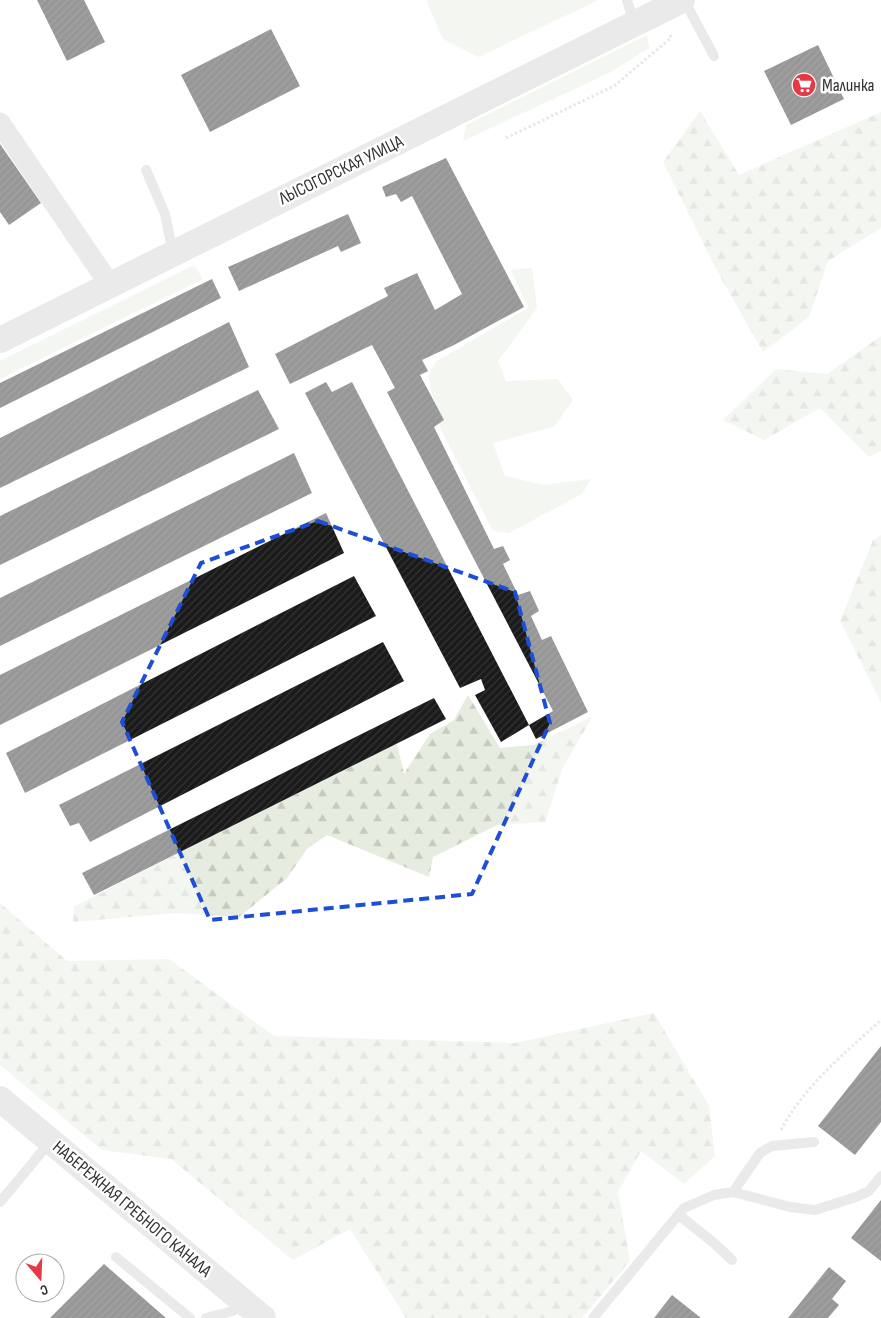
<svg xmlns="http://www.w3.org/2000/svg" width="881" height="1318" font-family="'Sofia Sans Condensed',sans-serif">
  <defs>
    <pattern id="forest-firs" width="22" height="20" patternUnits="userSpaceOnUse" patternTransform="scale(1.25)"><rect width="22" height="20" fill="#e6ecdf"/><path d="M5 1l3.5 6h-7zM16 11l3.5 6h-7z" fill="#c6cbc0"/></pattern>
    <pattern id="building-hatch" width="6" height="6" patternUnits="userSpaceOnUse" patternTransform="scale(1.25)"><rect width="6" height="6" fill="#1a1a1a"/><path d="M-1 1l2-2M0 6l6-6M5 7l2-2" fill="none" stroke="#333"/></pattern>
  </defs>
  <rect width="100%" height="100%" fill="#fff"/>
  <path fill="#e6ecdf" d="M426 0H599L478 57 443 39Z
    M647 35 649 48 609 73 463 141 466 125Z
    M194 265 203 279 0 379V361Z
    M532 268 537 308 498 361 506 381 558 379 573 400 554 427 493 443 505 476 543 485 591 479 582 494 509 533 493 531 441 430 428 376 435 362 528 308 511 270Z"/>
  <path fill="url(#forest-firs)" d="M700 111 739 175 881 112V228L828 261 809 317 763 352 715 267 663 162Z
    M881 336V451L869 457 820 408 764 440 723 420 776 369 827 374Z
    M881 535V703L840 621 873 540Z
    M468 695 500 748 534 745 593 716 563 767 545 822 497 825 433 857 429 877 327 835 307 849 287 878 239 917 176 913 73 922 74 907 145 870 397 744 404 774 430 734 454 720Z
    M0 903 67 961 169 959 274 1036 515 1043 654 1013 709 1106 715 1156 684 1184 641 1151 618 1192 630 1261 582 1318H406L350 1229 293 1260 171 1159 102 1150 0 1065Z"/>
  <path fill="url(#building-hatch)" d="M37 0H84L105 42 67 61Z
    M271 29 300 86 210 132 181 75Z
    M818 45 844 99 791 125 764 71Z
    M0 144 41 203 9 225 0 212Z
    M446 158 524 307 454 345 422 360 428 371 420 375 444 420 434 427 494 549 503 546 510 560 503 564 518 595 530 591 539 611 531 616 542 640 551 636 588 712 536 739 529 725 501 742 475 695 485 690 481 679 460 688 305 393 326 382 332 392 352 382 529 725 553 711 387 392 395 388 372 345 290 384 275 354 388 296 384 288 417 273 435 310 462 294 412 196 401 202 396 194 386 197 382 187Z
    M348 214 361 243 341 252 338 246 239 291 228 267Z
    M212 279 221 298 0 408V383Z
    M229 322 249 367 0 488V438Z
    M258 390 279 429 0 565V516Z
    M294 453 312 493 0 646V598Z
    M326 513 344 553 0 725V675Z
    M354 576 376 616 25 793 6 753Z
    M383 642 404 681 90 842 79 823 70 826 59 805Z
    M434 698 446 719 94 895 82 873Z
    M881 1046V1122L855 1155 818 1126Z
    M881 1200V1261L851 1238Z
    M104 1264 166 1318H50Z
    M829 1267 846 1281 832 1299 839 1305 828 1318H788Z
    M672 1295 701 1318H654Z"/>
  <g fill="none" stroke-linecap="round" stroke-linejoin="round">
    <path stroke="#cdcdcd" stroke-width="3" stroke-dasharray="2.5 2.5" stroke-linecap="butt" d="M506 138 614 86 671 38 670 33
      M781 1130C804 1086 845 1053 881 1020"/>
    <path stroke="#d0d0d0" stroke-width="10" d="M627 0 634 23
      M684 0 714 56
      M146 170 165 214 173 253
      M733 1192 760 1153 772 1146 814 1142
      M0 1202 50 1142
      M679 1215 715 1244 732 1260
      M116 1257 190 1318
      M206 1318 233 1311 242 1301
      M593 1318 684 1208 714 1195 733 1192 790 1207 815 1210 856 1197 869 1191 881 1176"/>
    <path stroke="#d0d0d0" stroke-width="21" d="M0 123 110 285"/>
    <path stroke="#d0d0d0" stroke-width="26" d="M0 340 682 0
      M0 1099 263 1318"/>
  </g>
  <path d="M0 0H881V1318H0ZM318 521 515 592 550 723 472 894 210 920 122 722 201 563Z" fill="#fff" fill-opacity=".55" fill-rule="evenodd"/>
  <path fill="none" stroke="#1d4ed8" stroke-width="4" stroke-dasharray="10 6" stroke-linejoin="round" d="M318 521 515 592 550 723 472 894 210 920 122 722 201 563Z"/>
  <defs>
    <g id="supermarket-disc" transform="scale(1.25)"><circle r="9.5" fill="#e63946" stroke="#fff"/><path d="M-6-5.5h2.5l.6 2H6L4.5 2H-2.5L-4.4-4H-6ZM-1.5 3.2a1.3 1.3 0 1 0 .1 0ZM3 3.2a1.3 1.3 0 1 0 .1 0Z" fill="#fff"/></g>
  </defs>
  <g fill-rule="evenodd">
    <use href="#supermarket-disc" x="804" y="85"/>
  </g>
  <g text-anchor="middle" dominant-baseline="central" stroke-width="5" stroke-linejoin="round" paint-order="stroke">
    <g font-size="18" fill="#333" stroke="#fff" text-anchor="start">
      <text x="822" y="85">Малинка</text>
    </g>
    <g font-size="18" fill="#333" stroke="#fff">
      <text transform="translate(341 170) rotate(-26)">ЛЫСОГОРСКАЯ УЛИЦА</text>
      <text transform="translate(132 1209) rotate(40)">НАБЕРЕЖНАЯ ГРЕБНОГО КАНАЛА</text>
    </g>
  </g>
  <g transform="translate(40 1278) rotate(161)"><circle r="24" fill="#ffffff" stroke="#adadad"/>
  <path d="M0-4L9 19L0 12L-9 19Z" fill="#e63946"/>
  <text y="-8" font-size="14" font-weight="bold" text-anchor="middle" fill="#333333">С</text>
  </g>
</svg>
